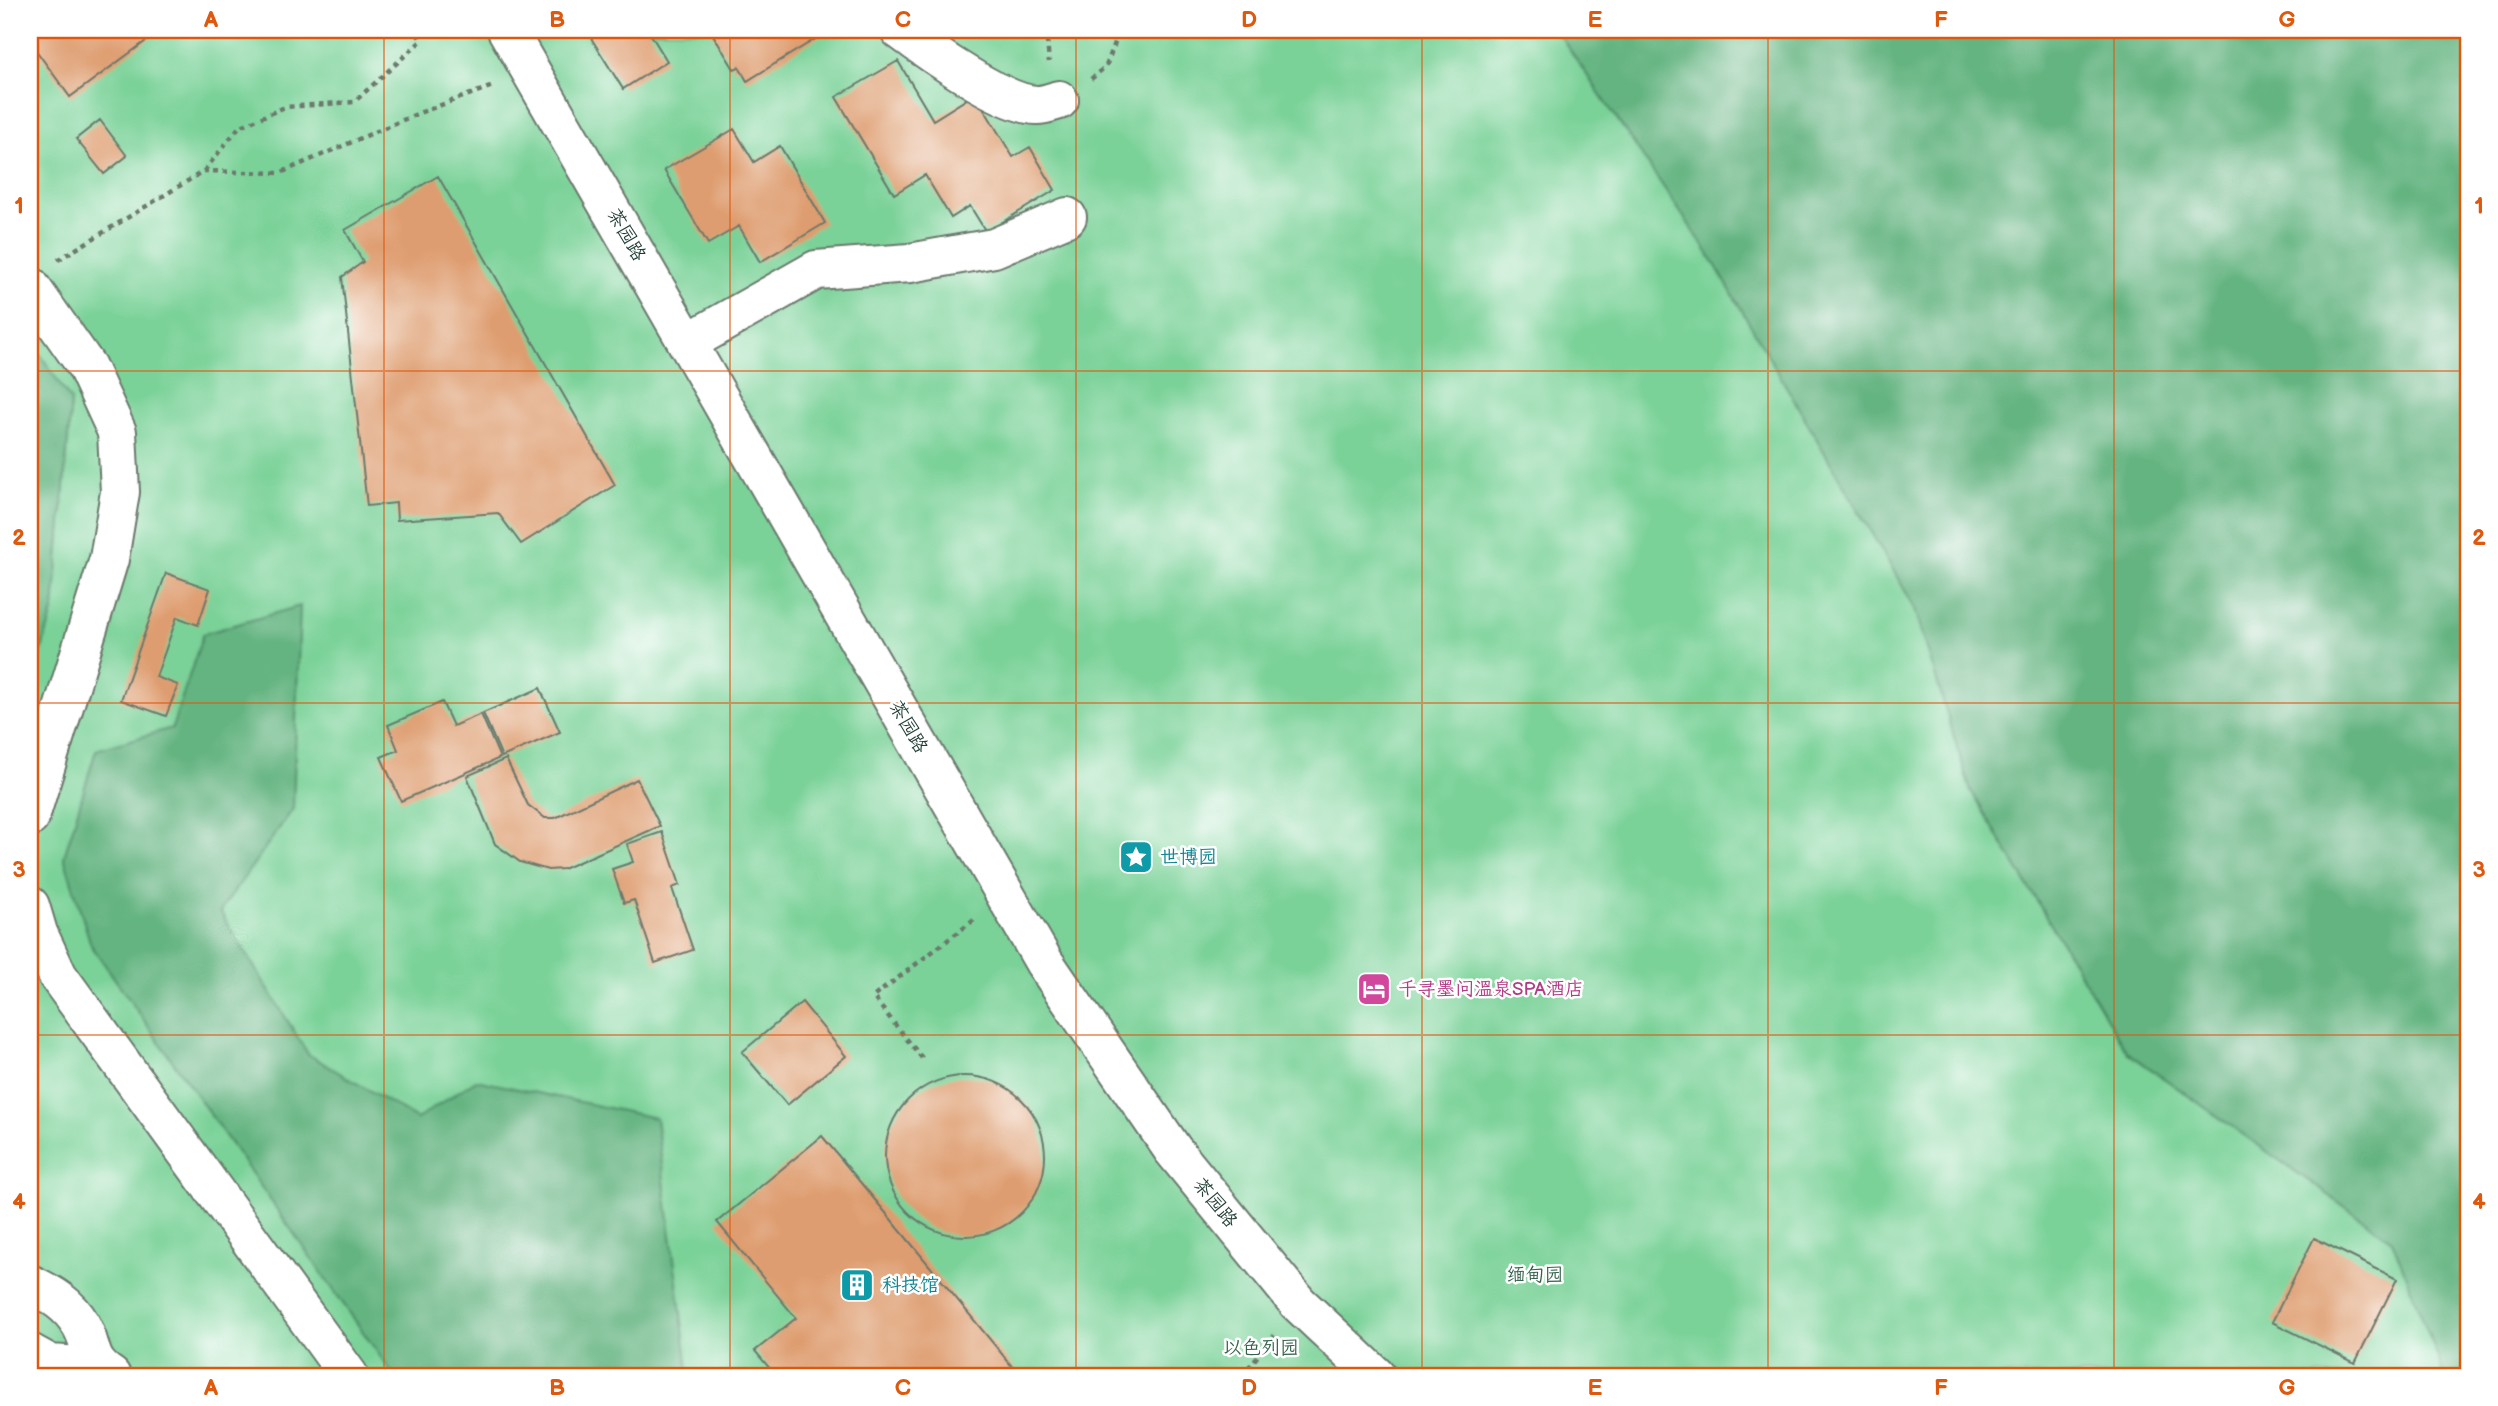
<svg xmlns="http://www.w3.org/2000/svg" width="2498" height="1406" font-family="'Balsamiq Sans','LXGW WenKai TC',sans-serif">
  <rect width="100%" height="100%" fill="#fff"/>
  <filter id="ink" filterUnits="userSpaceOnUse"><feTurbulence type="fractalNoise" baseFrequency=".0143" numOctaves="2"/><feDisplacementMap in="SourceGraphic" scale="14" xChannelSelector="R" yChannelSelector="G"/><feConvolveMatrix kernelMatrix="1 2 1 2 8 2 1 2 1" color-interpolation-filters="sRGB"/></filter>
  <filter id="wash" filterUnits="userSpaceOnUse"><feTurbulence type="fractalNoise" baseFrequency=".00686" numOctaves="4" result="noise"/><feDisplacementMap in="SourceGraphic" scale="28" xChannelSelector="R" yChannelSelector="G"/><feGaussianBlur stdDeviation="1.57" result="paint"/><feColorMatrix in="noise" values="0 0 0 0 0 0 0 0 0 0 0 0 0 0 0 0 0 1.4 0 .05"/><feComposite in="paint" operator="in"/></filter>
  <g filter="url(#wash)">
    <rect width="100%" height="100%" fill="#f8e8d5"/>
    <path fill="#7ad298" stroke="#4c8866" stroke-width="2" d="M30 30H1972L2377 1025 2468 1376H30V689L54 608 71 401 30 339Z"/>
    <path fill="#63b480" stroke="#41785a" stroke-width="2" d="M1550 30H2468V1376H2445L2392 1240 2127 1052 1970 789 1914 606 1709 254 1561 37Z
      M30 339 71 401 54 608 30 689Z
      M300 606 293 809 220 911 308 1054 417 1119 476 1080 656 1118 689 1376H394L91 945 64 857 96 750 172 728 203 634Z"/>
    <g id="blocks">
      <path fill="#de9d6f" d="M30 30H161L70 97 30 42Z
        M586 30H648L667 61 623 89Z
        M710 30H830L747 81 739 67 734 69Z
        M898 61 933 120 975 94 1013 157 1030 147 1055 190 986 232 970 206 951 218 925 175 894 194 836 97Z
        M100 120 127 156 104 174 76 139Z
        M734 129 754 162 780 146 825 223 760 262 739 226 708 244 664 170Z
        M438 176 615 485 521 544 498 513 397 520 396 503 367 506 342 277 363 262 345 230Z
        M166 573 210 589 198 625 177 617 156 677 178 685 166 716 121 700Z
        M540 688 560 732 502 757 483 713Z
        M442 702 453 726 481 714 500 758 401 801 381 757 398 750 388 725Z
        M506 759 528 805 545 818H555L637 779 660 826 563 869 548 870 520 862 495 844 467 776Z
        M662 832 680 885 672 888 693 950 655 963 634 900 624 903 612 869 633 862 627 844Z
        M802 1002 846 1056 787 1105 742 1052Z
        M885 1156a80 80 0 1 1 160 0a80 80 0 1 1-160 0Z
        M822 1136 919 1253 1020 1376H776L755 1351 796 1318 717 1222Z
        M2314 1238 2397 1279 2355 1363 2272 1322Z"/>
    </g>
  </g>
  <g filter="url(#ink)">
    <use href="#blocks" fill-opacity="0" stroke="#6b796c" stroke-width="2"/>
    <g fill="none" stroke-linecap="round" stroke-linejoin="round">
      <g stroke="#6b796c" stroke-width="42">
        <path id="minor" d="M507 30 1044 962 1173 1150 1298 1303 1376 1376
          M900 30C928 51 1004 105 1037 105 1044 105 1052 102 1059 100
          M30 286 87 367 117 432 120 492 109 559 30 817
          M687 343 816 270 910 263 994 248 1067 217
          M30 906 38 933 58 976 349 1376
          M30 1284C51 1294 69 1304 81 1325 94 1348 86 1360 111 1376
          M30 1353 50 1364 96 1367"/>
      </g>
      <path stroke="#6b796c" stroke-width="4.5" stroke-dasharray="5 5" stroke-linecap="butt" d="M1046 30 1049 62
        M1091 79 1106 66 1120 30
        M204 171 239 127 285 107 354 102 421 41 416 30
        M58 260 204 171 280 173 419 113 493 86
        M922 1058 873 997 974 920
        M1242 1376 1274 1335"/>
      <use href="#minor" stroke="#fff" stroke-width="38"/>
    </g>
  </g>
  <path fill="none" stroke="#de580e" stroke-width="2" stroke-opacity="0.55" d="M384 30V1376M730 30V1376M1076 30V1376M1422 30V1376M1768 30V1376M2114 30V1376M30 371H2468M30 703H2468M30 1035H2468"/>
  <defs>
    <g id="sight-square" transform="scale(1.75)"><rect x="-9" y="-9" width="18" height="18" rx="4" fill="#0f9aa8" stroke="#fff"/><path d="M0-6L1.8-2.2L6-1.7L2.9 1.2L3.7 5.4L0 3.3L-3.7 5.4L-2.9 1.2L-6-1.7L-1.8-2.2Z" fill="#fff"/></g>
    <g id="hotel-square" transform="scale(1.75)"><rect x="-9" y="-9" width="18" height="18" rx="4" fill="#d1479c" stroke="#fff"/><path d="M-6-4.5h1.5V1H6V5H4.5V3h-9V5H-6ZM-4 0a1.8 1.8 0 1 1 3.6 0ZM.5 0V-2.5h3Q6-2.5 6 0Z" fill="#fff"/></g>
    <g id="building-square" transform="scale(1.75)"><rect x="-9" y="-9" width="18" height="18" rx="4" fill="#0f9aa8" stroke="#fff"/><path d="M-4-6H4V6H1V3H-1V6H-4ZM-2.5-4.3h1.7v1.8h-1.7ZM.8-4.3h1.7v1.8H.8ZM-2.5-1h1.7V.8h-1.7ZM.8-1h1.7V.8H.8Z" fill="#fff"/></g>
  </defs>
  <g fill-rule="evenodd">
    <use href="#sight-square" x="1136" y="857"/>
    <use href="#hotel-square" x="1374" y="989"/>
    <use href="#building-square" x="857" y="1285"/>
  </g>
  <g text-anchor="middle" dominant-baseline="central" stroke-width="5" stroke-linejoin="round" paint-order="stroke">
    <g font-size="19" fill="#1f3d34" stroke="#fff">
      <text transform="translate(626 235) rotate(60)">茶园路</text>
      <text transform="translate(908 727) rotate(60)">茶园路</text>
      <text transform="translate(1215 1203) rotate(51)">茶园路</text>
    </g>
    <g font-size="19" fill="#0d838f" stroke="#fff" text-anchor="start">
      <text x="1160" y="857">世博园</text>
      <text x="882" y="1285">科技馆</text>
    </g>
    <g font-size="19" fill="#b23c85" stroke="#fff" text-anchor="start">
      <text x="1398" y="989">千寻墨问温泉SPA酒店</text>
    </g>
    <g font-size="19" fill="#36624d" stroke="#fff">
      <text x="1535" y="1275">缅甸园</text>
      <text x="1261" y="1348">以色列园</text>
    </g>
  </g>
  <rect width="2498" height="1406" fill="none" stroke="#fff" stroke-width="77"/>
  <rect x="38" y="38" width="2422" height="1330" fill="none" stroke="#de580e" stroke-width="2.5"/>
  <g font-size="23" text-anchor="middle" font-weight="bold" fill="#de580e">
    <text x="211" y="27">A</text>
    <text x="557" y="27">B</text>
    <text x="903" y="27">C</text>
    <text x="1249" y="27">D</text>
    <text x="1595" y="27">E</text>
    <text x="1941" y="27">F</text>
    <text x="2287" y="27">G</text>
    <text x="19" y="213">1</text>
    <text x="2479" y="213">1</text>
    <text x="19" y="545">2</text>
    <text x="2479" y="545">2</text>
    <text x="19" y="877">3</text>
    <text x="2479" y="877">3</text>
    <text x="19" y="1209">4</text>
    <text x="2479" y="1209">4</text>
    <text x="211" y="1395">A</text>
    <text x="557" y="1395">B</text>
    <text x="903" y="1395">C</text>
    <text x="1249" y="1395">D</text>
    <text x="1595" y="1395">E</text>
    <text x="1941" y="1395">F</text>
    <text x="2287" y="1395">G</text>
  </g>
</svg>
